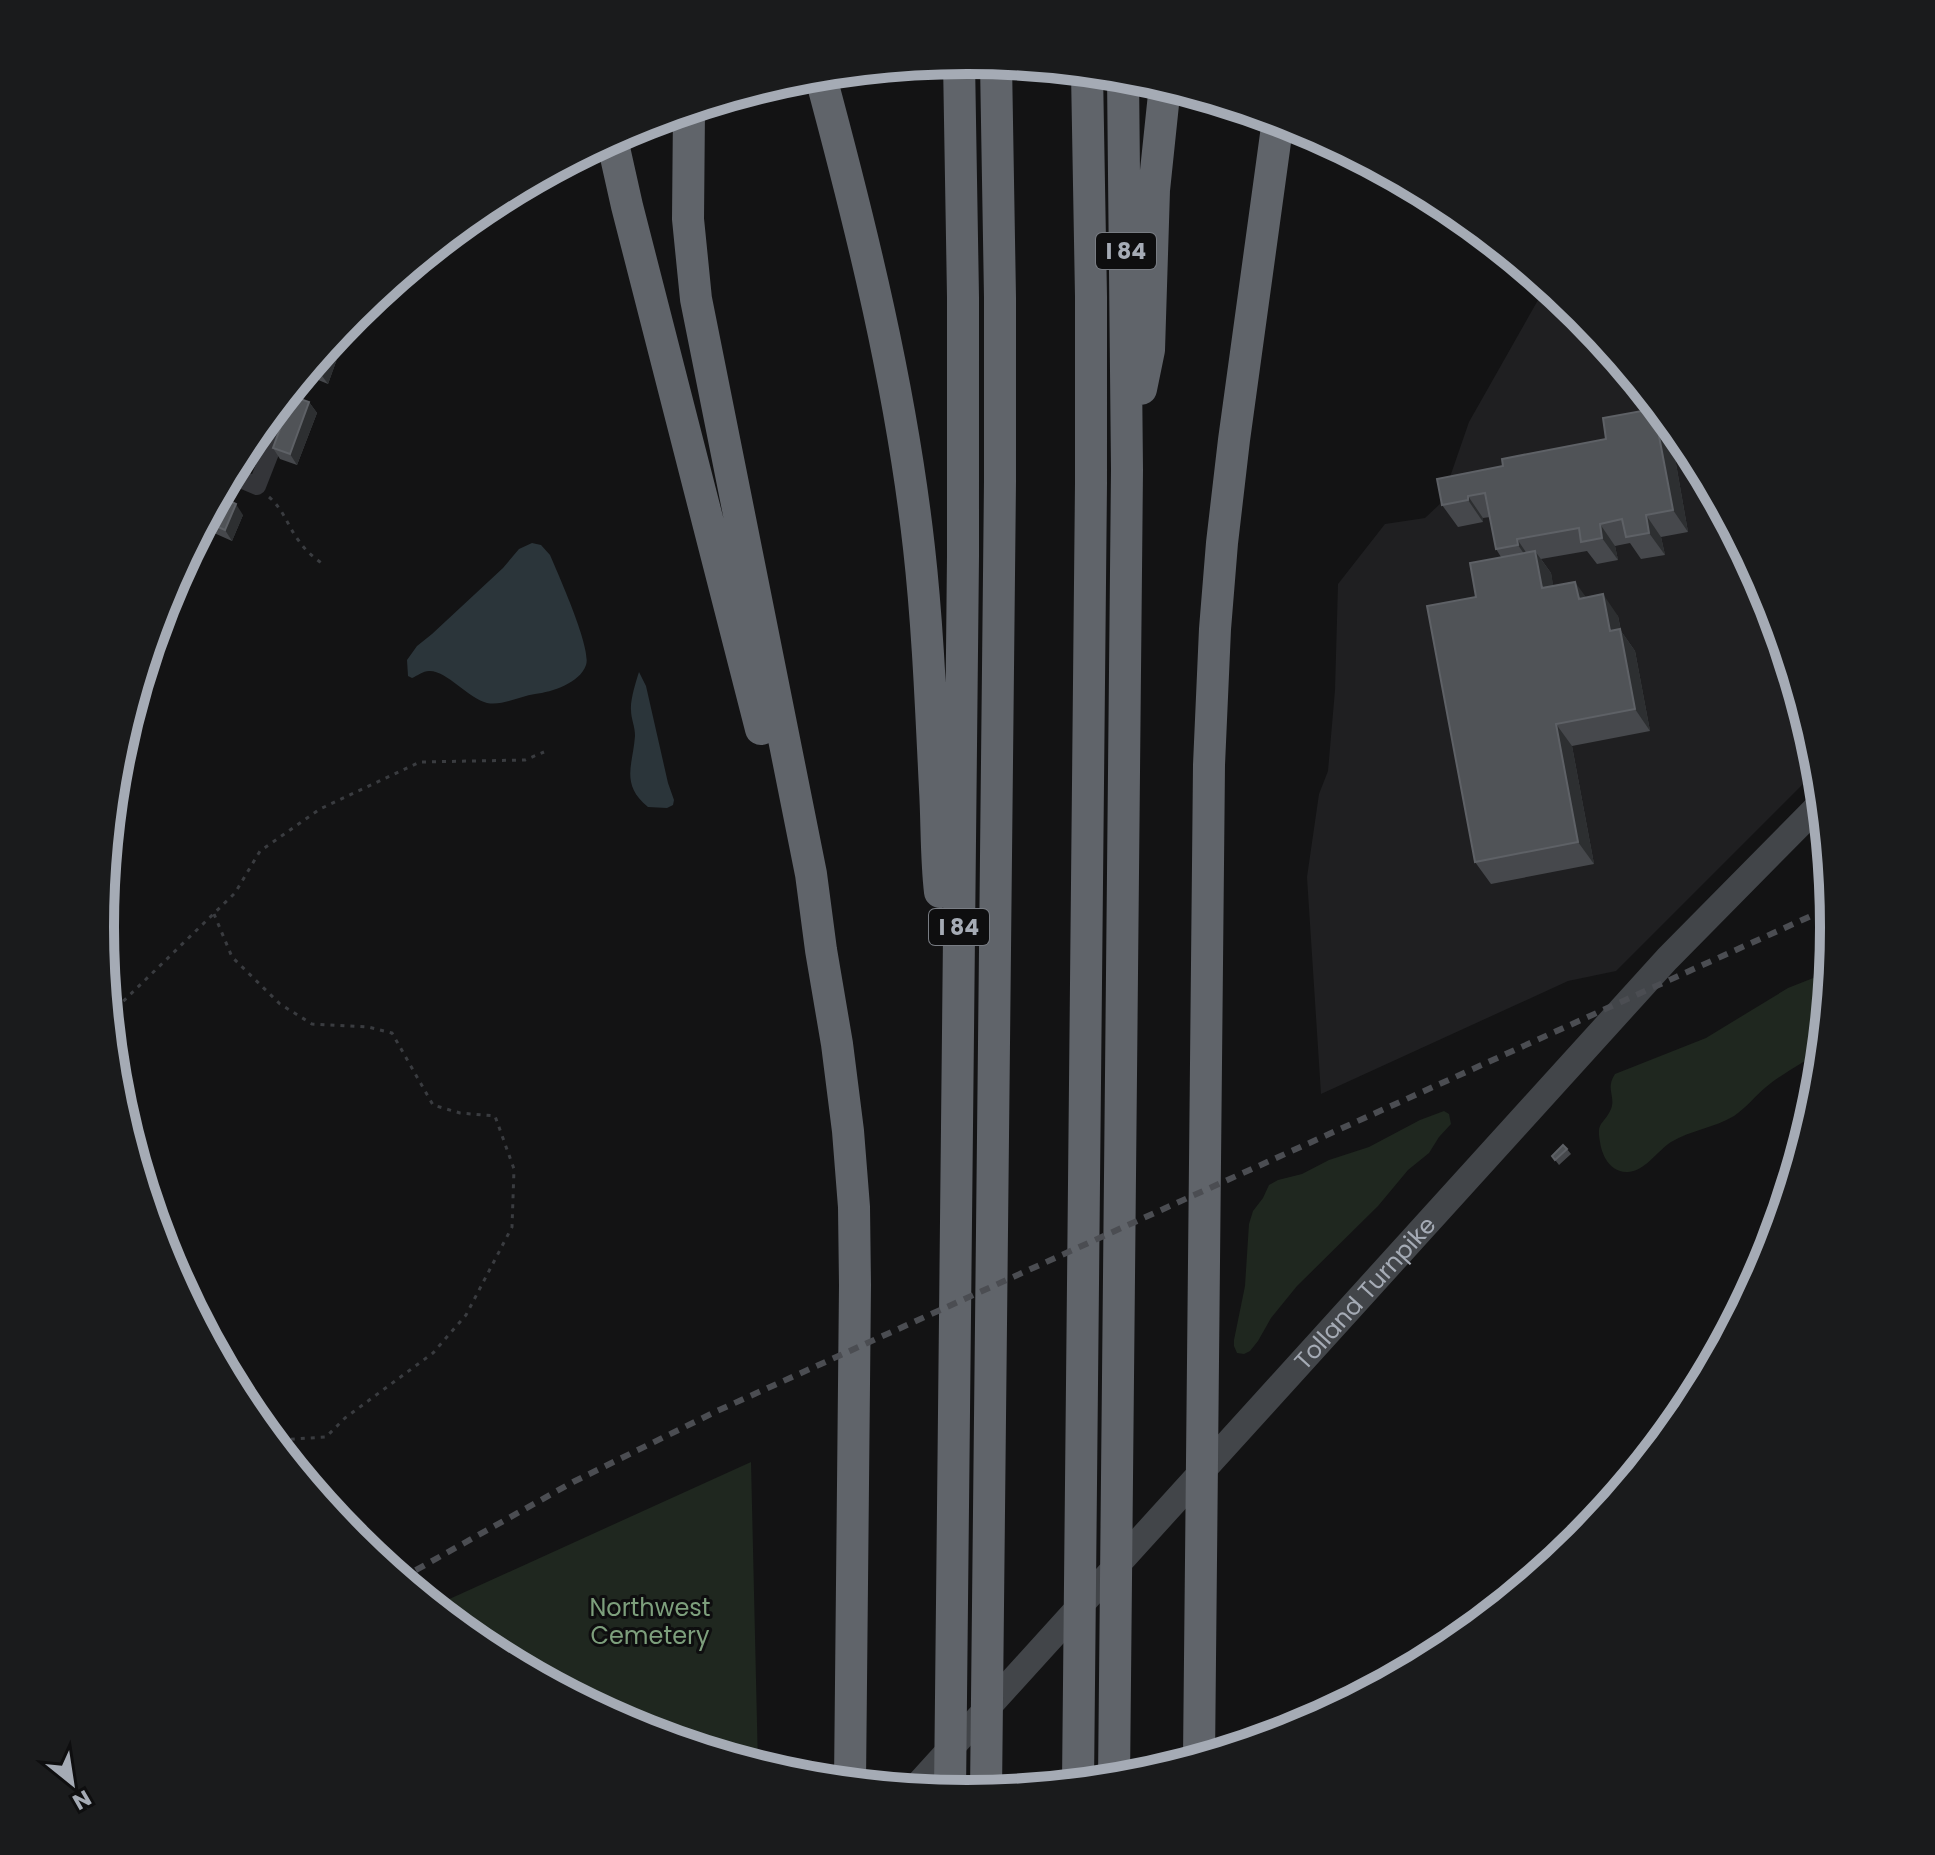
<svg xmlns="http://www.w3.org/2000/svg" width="1935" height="1855" font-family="Poppins,sans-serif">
  <rect width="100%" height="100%" fill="#131314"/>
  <path fill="#1f1f21" d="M1563 299 1581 314 1689 446 1769 596 1818 759 1819 768 1616 971 1568 981 1321 1094 1307 877 1319 794 1328 771 1335 690 1338 584 1385 524 1425 518 1441 503 1469 422 1538 300Z"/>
  <path fill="#1f271f" d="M1831 971 1823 1050C1804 1062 1783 1073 1766 1087 1755 1096 1746 1108 1734 1116 1714 1128 1691 1130 1671 1142 1657 1151 1644 1173 1626 1172 1609 1171 1602 1155 1600 1142 1596 1121 1604 1125 1611 1109 1616 1096 1605 1089 1615 1074L1706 1038 1788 988Z
    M1444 1111 1449 1114 1451 1124 1439 1137 1429 1153 1408 1170 1378 1206 1297 1286 1271 1318 1258 1341 1250 1351 1244 1354 1237 1353 1234 1346V1340L1245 1286 1249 1224 1253 1211 1263 1198 1269 1185 1278 1180 1302 1174 1329 1160 1369 1147 1420 1120Z
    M751 1462 758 1766 635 1729 485 1649 434 1606Z"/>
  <path fill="#2b353a" d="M532 543 541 545 550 555C558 574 592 649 586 665 580 683 552 692 535 694 520 696 503 706 487 703 468 698 446 670 429 671 423 671 417 676 412 678L408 676 407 660 417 646 432 634 503 568 519 549Z
    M639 672 646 686 668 783 674 800 673 805 667 808 648 807C620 784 633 765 635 736 635 726 631 719 631 710 630 701 636 681 639 672Z"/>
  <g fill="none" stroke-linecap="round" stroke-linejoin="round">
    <path stroke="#3a3c40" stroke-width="3" stroke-dasharray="4 6" stroke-linecap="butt" d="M269 497C284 510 287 525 299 541 305 550 314 558 323 564
      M214 914 232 957 280 1004 312 1024 368 1027 392 1033 433 1105 460 1113 495 1116 514 1169 512 1227 466 1315 433 1353 345 1418 326 1437 278 1440 270 1438
      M109 1015 235 893 260 851 320 809 420 762 525 760 544 752"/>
    <path stroke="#343539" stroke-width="18" d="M231 475 257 486 297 384"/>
    <path stroke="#424549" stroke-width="26" id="s1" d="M913 1790 1667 959 1823 801"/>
    <path stroke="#60646a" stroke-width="32" d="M820 74C862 230 901 387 919 548 928 628 931 709 935 789 937 823 936 858 940 892
      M689 110 688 219 696 299 811 874 821 950 837 1044 848 1131 854 1207 855 1285 850 1783
      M612 139 627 206 761 729
      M1141 389 1149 350 1154 190 1165 85
      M1199 1759 1209 765 1215 629 1222 543 1234 440 1278 120
      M1114 1781 1127 470 1123 75
      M1078 1784 1091 483V297L1087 72
      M950 1793 963 556V297L959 61
      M986 1793 1000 481V298L996 63"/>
    <path stroke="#4b4d52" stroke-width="6" stroke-dasharray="10 8" stroke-linecap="butt" d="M400 1579 573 1482 717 1411 1833 906"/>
  </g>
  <path fill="#46484c" d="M344 326 347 331 328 384 311 377 307 372Z
    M309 402 317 413 297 465 280 459 273 448Z
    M1658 408 1689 446 1694 454 1675 458 1688 532 1661 537 1665 555 1641 559 1630 543 1615 546 1618 560 1597 564 1587 551 1541 559 1551 573 1553 586 1586 597 1618 616 1621 631 1635 651 1650 731 1572 746 1594 864 1491 884 1475 862 1476 597 1501 557 1496 549 1490 517 1483 518V522L1458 527 1442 505 1503 466 1606 439Z
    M243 515 232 541 214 533 206 522Z
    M1567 1149 1571 1154 1559 1165 1552 1156Z"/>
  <path fill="#2d2f31" d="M344 326 347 331 328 384 320 373 332 341Z
    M309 402 317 413 297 465 290 454Z
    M1659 436 1675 458 1688 532 1673 510Z
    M1468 496 1483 518V522L1468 500Z
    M236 504 243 515 232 541 225 530Z
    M1646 515 1661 537 1665 555 1649 533Z
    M1600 524 1615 546 1618 560 1602 538Z
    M1517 539 1532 561 1533 567 1518 545Z
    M1535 551 1551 573 1558 610 1542 588Z
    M1575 582 1591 604 1579 599Z
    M1603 594 1618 616 1621 631 1635 651 1650 731 1635 709 1610 631Z
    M1556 724 1572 746 1594 864 1578 842Z"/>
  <path fill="#505357" stroke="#5e6166" stroke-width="2" d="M332 341 320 373 309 369Z
    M292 396 309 402 290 454 273 448Z
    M1658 408 1678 432 1659 436 1673 510 1646 515 1649 533 1626 537 1622 519 1600 524 1602 538 1581 542 1579 528 1517 539 1518 545 1496 549 1485 493 1468 496V500L1442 505 1437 479 1503 466 1502 459 1606 439 1603 418Z
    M219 496 236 504 225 530 206 522Z
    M1535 551 1542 588 1575 582 1579 599 1603 594 1610 631 1620 629 1635 709 1556 724 1578 842 1475 862 1427 606 1476 597 1470 563Z
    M1563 1145 1567 1149 1555 1160 1552 1156Z"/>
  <g text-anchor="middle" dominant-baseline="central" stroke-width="6" stroke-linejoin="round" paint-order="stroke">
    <g fill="#0e0e0f" stroke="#787c83" stroke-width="2">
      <rect x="1096" y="233" width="60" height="36" rx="6"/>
      <rect x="929" y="909" width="60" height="36" rx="6"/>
    </g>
    <g font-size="22" font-weight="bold" fill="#a5abb5">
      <text x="1126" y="251">I 84</text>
      <text x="959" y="927">I 84</text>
    </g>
    <g font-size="24" fill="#a5abb5" stroke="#0e0e0f">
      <text stroke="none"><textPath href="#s1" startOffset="672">Tolland Turnpike</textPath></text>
    </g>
    <g font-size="24" fill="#7d9f7c" stroke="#0e0e0f">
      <text x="650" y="1607">Northwest<tspan x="650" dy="28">Cemetery</tspan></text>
    </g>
  </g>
  <path d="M0 0H1935V1855H0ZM114 927a853 853 0 1 1 1706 0a853 853 0 1 1-1706 0Z" fill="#1a1b1c" fill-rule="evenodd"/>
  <path fill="none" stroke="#a5abb5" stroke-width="10" d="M114 927a853 853 0 1 1 1706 0a853 853 0 1 1-1706 0Z"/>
  <g transform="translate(72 1783) rotate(150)" stroke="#0e0e0f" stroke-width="6" paint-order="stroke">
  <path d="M0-6L14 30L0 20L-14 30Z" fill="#a5abb5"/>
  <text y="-12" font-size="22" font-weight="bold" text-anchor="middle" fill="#a5abb5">N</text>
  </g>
</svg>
